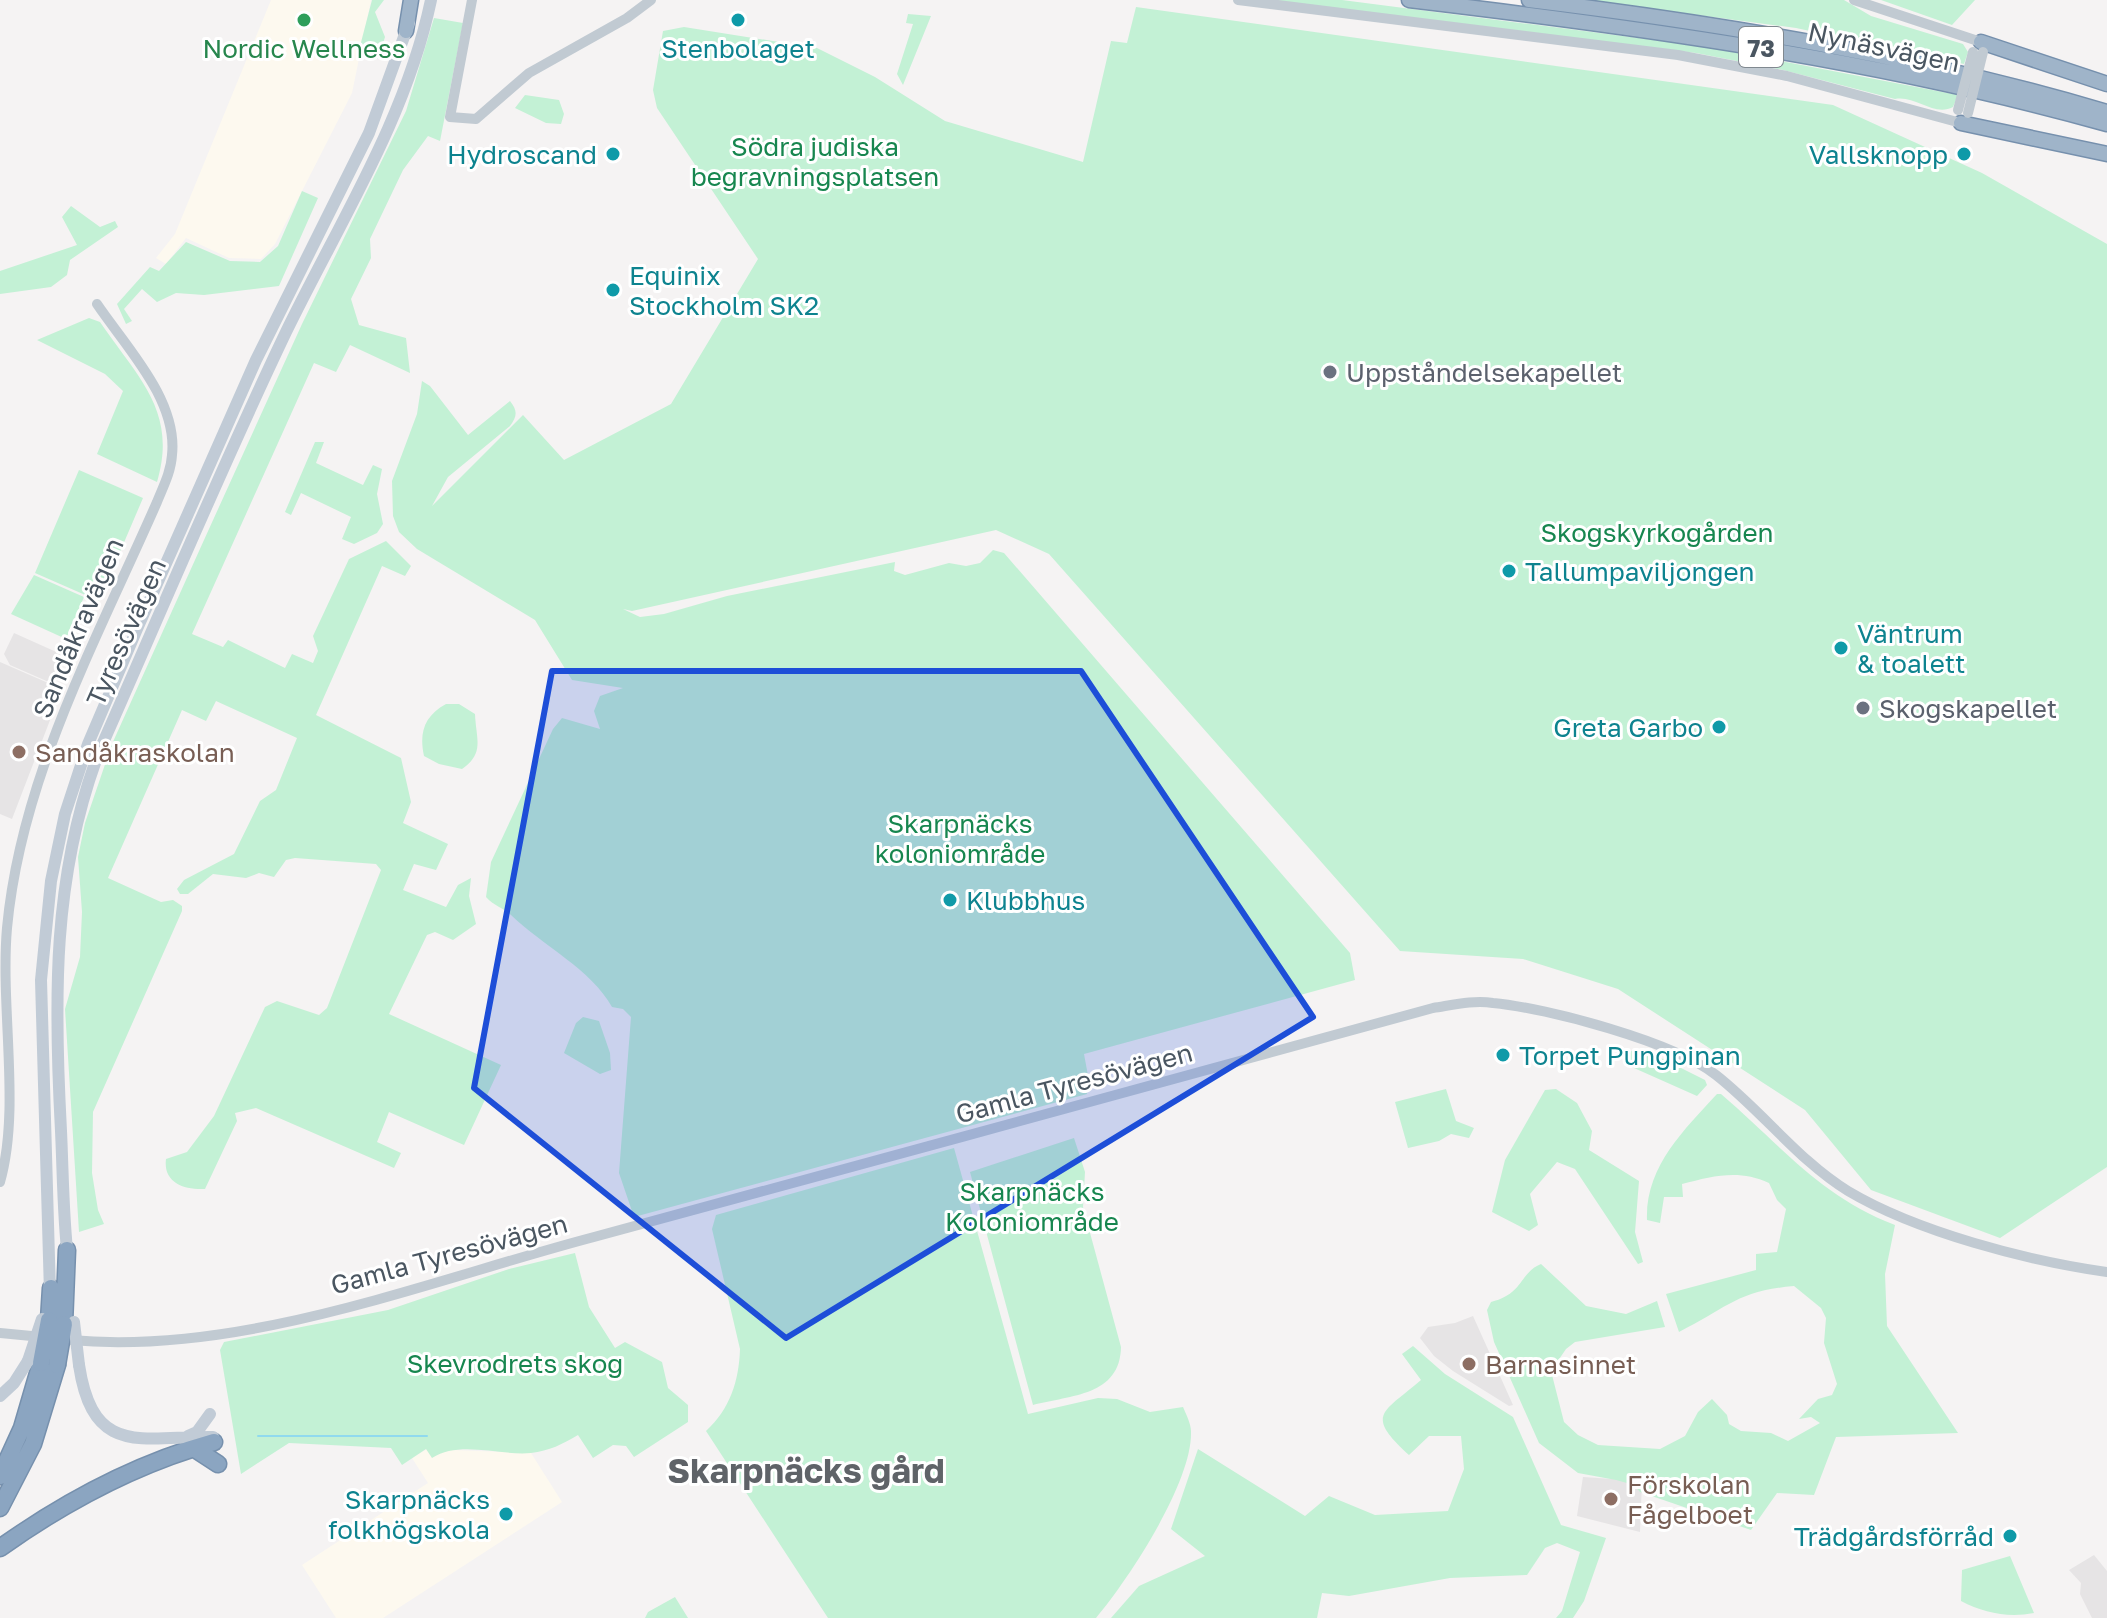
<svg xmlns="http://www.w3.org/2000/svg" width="2107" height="1618" font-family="'Golos Text',sans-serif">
  <rect width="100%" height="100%" fill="#f5f3f3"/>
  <path fill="#fdf9ef" d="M271 0H371L352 93 275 244 261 259 229 258 186 238 166 264 156 258 175 234Z
    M427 1449 531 1453 562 1502 383 1618H336L302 1565 428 1483 412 1458Z"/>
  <path fill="#e6e4e5" d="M14 633 63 655 51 683 10 665 4 654Z
    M0 662 62 689 12 819 0 814Z
    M1473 1316 1513 1405 1509 1406 1453 1371 1434 1356 1420 1338 1428 1327 1455 1323Z
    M1583 1477 1642 1481 1640 1532 1577 1516Z
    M2094 1555 2107 1571V1618H2092L2080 1594 2081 1583 2069 1570Z"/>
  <path fill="#c3f1d5" d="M372 0H384L375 12 385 37 378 59 359 50Z
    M1272 0H1342L1708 47 1958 95 1953 107C1934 117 1915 95 1895 99L1783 70 1696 53Z
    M1585 0H1844L1871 16 1963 44 1968 52 1964 64 1796 28Z
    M1881 0H1975L1952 25Z
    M1136 7 1833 105 1982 173 2107 244V1167L2000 1238 1871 1190 1805 1110 1618 989 1523 959 1400 951 1049 554 996 530 632 611 623 609 640 617 664 614 727 596 895 562 894 571 905 575 949 563 966 566 980 563 993 550 1004 553 1350 953 1355 980 1084 1054 1089 1081 1087 1094 634 1217 619 1173 631 1017 623 1009 612 1007C591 969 543 946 511 915 504 908 494 906 486 897L491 862 553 729 562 718 600 729 594 711 600 696 623 688 572 680 535 620 417 549 399 532 393 516 392 481 417 414 422 381 430 386 468 435 510 401C518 411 517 416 510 426L448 477 432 506 523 415 564 460 671 404 758 259 657 108 653 90 663 31 684 27 817 48 875 77 945 121 1083 162 1111 41 1127 43Z
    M908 14 931 16 903 85 897 74 913 24 906 23Z
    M434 18 463 23 440 141 428 136 403 170 370 239 371 258 351 299 359 325 406 338 410 373 350 345 336 372 314 363 192 634 223 647 228 640 285 668 292 654 313 663 318 651 313 636 349 559 386 541 411 566 405 576 382 566 316 715 401 758 411 802 403 823 448 844 436 870 414 864 403 890 446 907 458 885 471 878 469 896 476 924 453 940 435 932 427 935 389 1014 501 1065 464 1145 389 1112 377 1142 401 1153 394 1168 256 1108 235 1113 237 1121 205 1189C183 1190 163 1182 166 1159L187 1152 214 1116 265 1007 277 1001 319 1015 327 1008 381 870 376 864 295 858 286 860 274 877 259 873 246 878 213 874 188 894H180L177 889 184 880 234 854 260 801 276 790 297 738 216 701 206 721 182 710 108 878 161 902 173 900 182 906V911L93 1112 92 1173 98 1210 104 1224 79 1232 65 1009 80 957 82 912 78 857 85 823 112 744 204 540 302 324 406 111Z
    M525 95 559 100 564 114 561 124 546 123 515 108Z
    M302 191 318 198 279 286 204 295 176 293 157 302 142 289 124 309 132 321 126 324 117 304 150 267 159 271 186 242 230 261 260 262 278 246Z
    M71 206 100 227 115 221 118 227 70 260 67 275 51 287 0 294V271L77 245 62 217Z
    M89 318 100 322C138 378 178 411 157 482L97 454 123 391 105 374 37 340Z
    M315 442H324L316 463 363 485 373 465 382 469 377 494 383 524 377 533 354 544 342 539 351 517 301 493 291 515 285 512Z
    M79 470 143 498 99 601 35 573Z
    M34 575 84 597 66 639 11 614Z
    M446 704H459L475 714C476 739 485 753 462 769L439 764 424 756C419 733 424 716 446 704Z
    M583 1017 599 1021 610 1053 611 1070 600 1074 564 1053 576 1023Z
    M1631 1051 1657 1056 1705 1080 1707 1085 1697 1096 1625 1064Z
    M1446 1089 1456 1121 1474 1128 1469 1138 1451 1134 1439 1141 1408 1148 1395 1102Z
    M1556 1089 1577 1103 1592 1131 1589 1150 1639 1181 1635 1232 1643 1262 1638 1264 1575 1169 1557 1162 1530 1194 1538 1225 1529 1231 1492 1212 1505 1160 1545 1090Z
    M1717 1094H1721C1781 1145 1818 1195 1895 1225L1885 1274 1887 1326 1958 1433 1836 1437 1814 1495 1777 1493 1751 1530 1640 1492 1634 1485 1616 1480 1578 1473 1539 1443 1494 1342 1487 1310 1491 1302C1524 1294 1519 1273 1541 1264L1586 1306 1626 1314 1657 1301 1665 1327 1575 1342 1566 1349 1551 1371 1564 1422 1578 1435 1598 1445 1660 1449 1685 1436 1698 1412 1712 1399 1727 1415 1729 1424 1741 1431 1771 1433 1788 1441 1820 1423 1811 1417 1799 1419 1818 1399 1832 1395 1837 1384 1824 1343 1826 1318 1821 1308 1794 1286C1737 1291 1727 1308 1679 1332L1666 1294 1756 1270V1254L1777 1252 1786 1209 1777 1200 1769 1183C1739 1169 1713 1176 1682 1184L1683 1197H1664L1660 1223 1647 1220C1645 1167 1684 1130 1717 1094Z
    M1074 1138 1085 1172 1083 1207 1121 1347C1120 1396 1071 1395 1033 1405L970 1172Z
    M954 1148 1028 1414 1098 1398 1117 1399 1150 1412 1183 1407C1186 1414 1191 1424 1191 1431 1193 1482 1128 1580 1096 1618H828L706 1431C730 1409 739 1381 740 1349L712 1229 716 1215Z
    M575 1253 589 1307 615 1348 625 1342 662 1362 668 1388 688 1405V1422L634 1457 626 1446 613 1445 593 1458 578 1435C563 1444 549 1451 531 1453 500 1456 460 1440 432 1458L426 1449 402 1465 391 1448 289 1443 241 1474 220 1350 224 1342 388 1310 509 1269Z
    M1413 1346 1445 1374 1513 1417 1561 1525 1606 1538 1584 1601 1573 1618H1556L1562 1611 1580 1552 1557 1543 1545 1548 1527 1575 1450 1578 1349 1596 1322 1593 1317 1618H1111L1139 1586 1205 1556 1171 1529 1198 1449 1305 1516 1329 1496 1375 1515 1448 1511 1464 1469 1461 1436H1429L1409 1455C1364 1414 1383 1413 1421 1380L1402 1354Z
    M2010 1556 2034 1613C2008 1618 1984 1613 1961 1601L1962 1570Z
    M675 1597 688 1618H645L648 1612Z"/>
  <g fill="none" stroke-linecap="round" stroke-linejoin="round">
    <path stroke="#90daee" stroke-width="2" d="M258 1436H427"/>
    <g stroke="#7690ad" stroke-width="17">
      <path id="trunk" d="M1409 0C1645 28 1878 60 2107 124
        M1529 0C1725 24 1918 56 2107 112
        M406 31 411 0
        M1981 42 2107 84
        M1961 123 2107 154"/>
    </g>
    <g stroke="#7690ad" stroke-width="19">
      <path id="motorway" d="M49 1320 51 1288
        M64 1324 67 1250
        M195 1449 218 1464
        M0 1476 22 1428 41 1363
        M0 1508 33 1444 57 1365
        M0 1548C66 1501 135 1464 214 1442"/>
    </g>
    <path stroke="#c1cad2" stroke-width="10" d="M472 0 450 117 476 119 529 73 627 18 651 0
      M1238 0 1678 55 1787 76 1961 123
      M1854 0 1981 42
      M0 1182C21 1109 0 1008 7 928 21 777 97 639 157 502 163 487 171 472 172 455 178 400 126 347 97 304
      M0 1333 42 1337
      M70 1340C243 1356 427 1281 594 1237 874 1161 1153 1085 1433 1008 1453 1005 1473 1000 1493 1003 1548 1008 1674 1042 1716 1075 1762 1111 1799 1161 1848 1191 1917 1232 2028 1261 2107 1272"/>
    <path stroke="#c1cbd6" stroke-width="12" d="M68 1259C63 1217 63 1173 61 1131 54 1001 52 876 99 752 161 612 220 470 286 332 339 223 406 119 431 0
      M50 1293 41 980 51 881 65 814 88 744 137 629 256 360 369 133 409 23
      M79 1365C93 1458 142 1436 213 1437
      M0 1396 14 1383 28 1361
      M188 1436 197 1432 210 1414"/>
    <use href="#trunk" stroke="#9fb4c9" stroke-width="14"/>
    <use href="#motorway" stroke="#8ba5c1" stroke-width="16"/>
    <g stroke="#7690ad" stroke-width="19" stroke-linecap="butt">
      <path id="motorway-bridge" d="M41 1363 49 1320
        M57 1365 64 1324"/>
    </g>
    <path stroke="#c1cad2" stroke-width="10" d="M1958 110 1973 52
      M1968 113 1983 52"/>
    <path stroke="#c1cbd6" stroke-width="12" d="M74 1322 79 1365
      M28 1361 42 1319"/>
    <use href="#motorway-bridge" stroke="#8ba5c1" stroke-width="16"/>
  </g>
  <path fill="#1d4ed8" fill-opacity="0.2" stroke="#1d4ed8" stroke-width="6" stroke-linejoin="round" d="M552 671H1081L1313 1017 786 1338 474 1088Z"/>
  <circle fill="#2e9e5b" stroke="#fff" stroke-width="3" cx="304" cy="20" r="8"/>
  <g fill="#0f9aa8" stroke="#fff" stroke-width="3">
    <circle cx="738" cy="20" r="8"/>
    <circle cx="613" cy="154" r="8"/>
    <circle cx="1964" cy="154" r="8"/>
    <circle cx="613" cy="290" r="8"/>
    <circle cx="1509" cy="571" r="8"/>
    <circle cx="1841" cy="648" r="8"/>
    <circle cx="1719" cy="727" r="8"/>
    <circle cx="950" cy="900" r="8"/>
    <circle cx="1503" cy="1055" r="8"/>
    <circle cx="506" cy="1514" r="8"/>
    <circle cx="2010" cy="1536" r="8"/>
  </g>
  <g fill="#6b7280" stroke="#fff" stroke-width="3">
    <circle cx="1330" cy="372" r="8"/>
    <circle cx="1863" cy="708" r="8"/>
  </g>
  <g fill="#8d6e63" stroke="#fff" stroke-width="3">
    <circle cx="19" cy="752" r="8"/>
    <circle cx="1469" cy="1364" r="8"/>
    <circle cx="1611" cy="1499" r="8"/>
  </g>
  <g text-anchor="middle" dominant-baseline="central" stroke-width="6" stroke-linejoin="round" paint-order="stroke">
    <rect fill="#fff" stroke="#808990" stroke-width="2" x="1739" y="27" width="44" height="40" rx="6"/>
    <g font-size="24" font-weight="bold" fill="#4a5661">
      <text x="1761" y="47">73</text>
    </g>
    <g font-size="26" fill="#4a5661" stroke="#fff">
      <text transform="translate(1884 47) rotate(12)">Nynäsvägen</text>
      <text transform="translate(78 628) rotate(-67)">Sandåkravägen</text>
      <text transform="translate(126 632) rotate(-66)">Tyresövägen</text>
      <text transform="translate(1074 1083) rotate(-15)">Gamla Tyresövägen</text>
      <text transform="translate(449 1254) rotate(-15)">Gamla Tyresövägen</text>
    </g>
    <g font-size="26" fill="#27864d" stroke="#fff">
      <text x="304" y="48">Nordic Wellness</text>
    </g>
    <g font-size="26" fill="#0d838f" stroke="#fff" text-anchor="end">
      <text x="738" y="48" text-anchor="middle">Stenbolaget</text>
      <text x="597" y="154">Hydroscand</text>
      <text x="1948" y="154">Vallsknopp</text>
      <text x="629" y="275" text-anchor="start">Equinix<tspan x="629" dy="30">Stockholm SK2</tspan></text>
      <text x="1525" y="571" text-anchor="start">Tallumpaviljongen</text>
      <text x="1857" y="633" text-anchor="start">Väntrum<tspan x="1857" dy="30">&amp; toalett</tspan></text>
      <text x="1703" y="727">Greta Garbo</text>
      <text x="966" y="900" text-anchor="start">Klubbhus</text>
      <text x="1519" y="1055" text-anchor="start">Torpet Pungpinan</text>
      <text x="490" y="1499">Skarpnäcks<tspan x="490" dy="30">folkhögskola</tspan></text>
      <text x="1994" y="1536">Trädgårdsförråd</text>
    </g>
    <g font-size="26" fill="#17864f" stroke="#fff">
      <text x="815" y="146">Södra judiska<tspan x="815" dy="30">begravningsplatsen</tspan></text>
      <text x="1657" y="532">Skogskyrkogården</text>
      <text x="960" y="823">Skarpnäcks<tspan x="960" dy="30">koloniområde</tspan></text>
      <text x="1032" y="1191">Skarpnäcks<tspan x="1032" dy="30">Koloniområde</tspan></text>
      <text x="515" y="1363">Skevrodrets skog</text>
    </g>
    <g font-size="26" fill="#5b616d" stroke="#fff" text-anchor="start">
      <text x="1346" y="372">Uppståndelsekapellet</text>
      <text x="1879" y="708">Skogskapellet</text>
    </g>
    <g font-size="26" fill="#785e54" stroke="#fff" text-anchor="start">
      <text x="35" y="752">Sandåkraskolan</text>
      <text x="1485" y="1364">Barnasinnet</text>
      <text x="1627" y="1484">Förskolan<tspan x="1627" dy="30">Fågelboet</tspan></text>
    </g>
    <g font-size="34" font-weight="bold" fill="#5f6368" stroke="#fff">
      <text x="806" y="1470">Skarpnäcks gård</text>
    </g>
  </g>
</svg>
